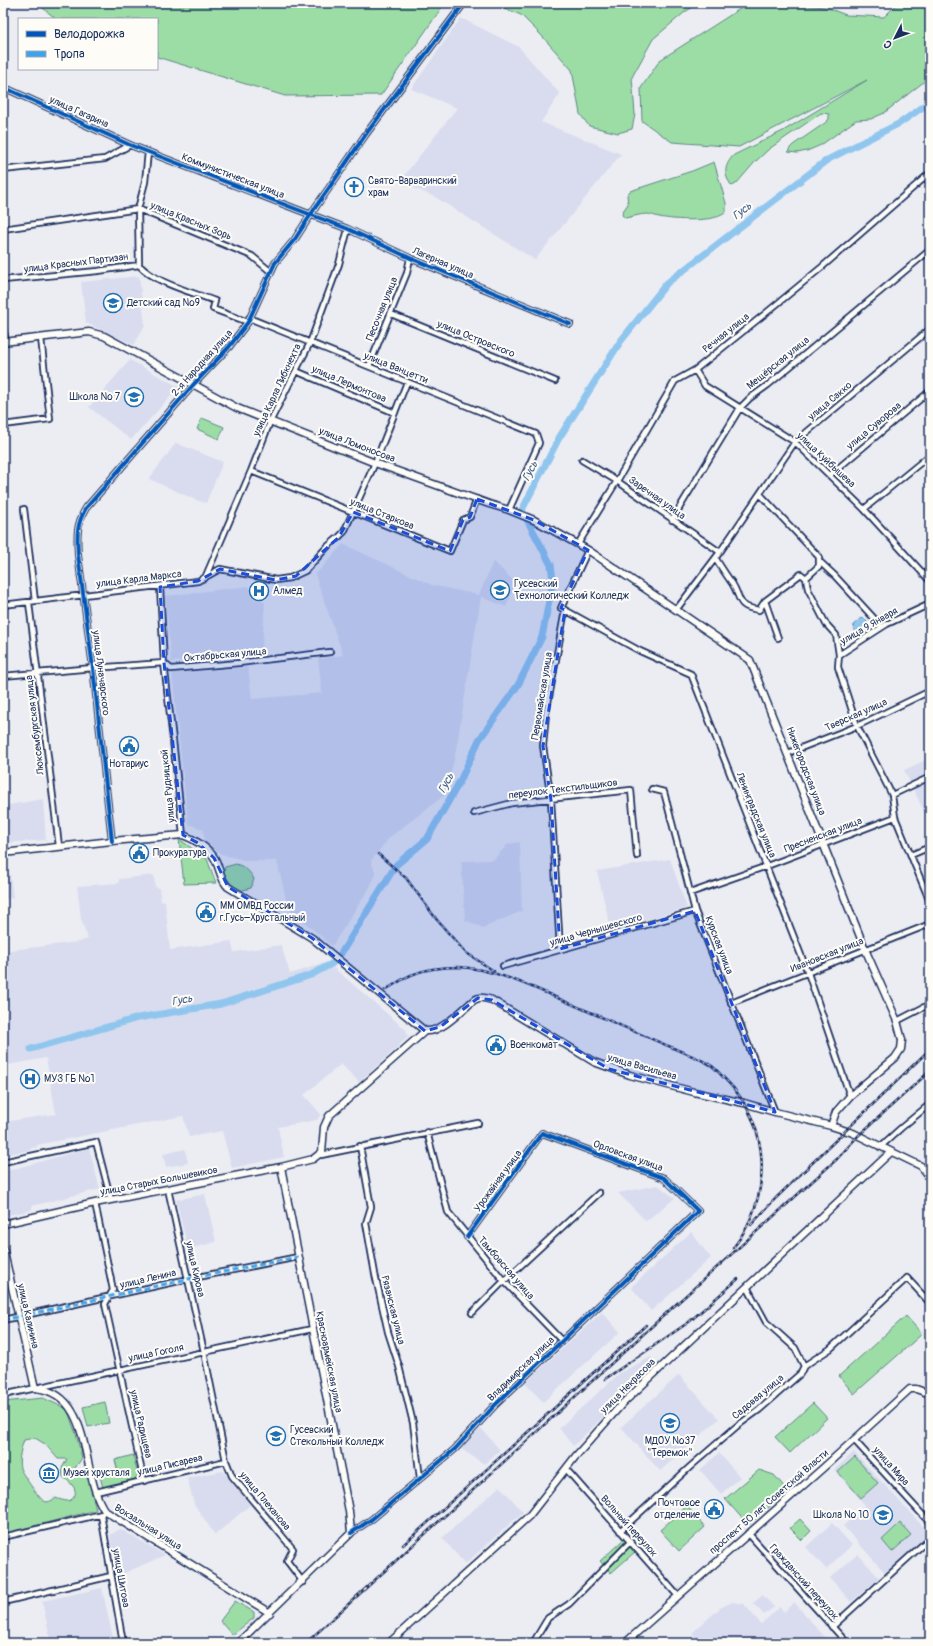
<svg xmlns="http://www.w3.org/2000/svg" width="933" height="1646" font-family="Pangolin,sans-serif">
  <rect width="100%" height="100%" fill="#ecedf3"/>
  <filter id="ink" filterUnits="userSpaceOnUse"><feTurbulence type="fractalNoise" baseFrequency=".025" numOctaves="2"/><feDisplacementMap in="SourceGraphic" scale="8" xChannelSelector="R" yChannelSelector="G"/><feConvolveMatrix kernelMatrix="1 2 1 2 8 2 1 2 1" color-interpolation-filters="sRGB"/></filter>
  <g filter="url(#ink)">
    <path fill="#d8dcee" d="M461 18 519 47 560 94 541 122 621 154 535 260 435 197 399 182 457 108 411 89Z
      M139 276 145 325 134 345 86 323 81 282Z
      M130 360 179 387 131 440 89 407Z
      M176 443 223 462 206 503 196 500 149 479Z
      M343 544 432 585 479 595 493 561 516 583 506 607 481 597 455 757 445 795 390 837 371 861 376 874 369 889 332 946 288 908 277 861H247L221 854 205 843 203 829 188 824 172 673 248 667 252 699 322 693 318 659 343 655 315 575Z
      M248 586 265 603 262 649 257 658 226 661V658L171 662 165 596Z
      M930 758V824L904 770Z
      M43 799 46 840 3 843V806Z
      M520 842 522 911 483 928 465 920 461 861 493 860 508 844Z
      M670 859 687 908 611 930 597 871Z
      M3 874H10L13 898 3 899Z
      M154 875 155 887 159 888 161 901H165L170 950 231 941 234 952 281 945 290 974 327 962 406 1030 408 1036 397 1048 359 1082 341 1064 304 1095 321 1114 317 1120 278 1127 284 1157 232 1168 222 1131 189 1137 183 1116 37 1145V1147L31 1148V1150L3 1155V1122L56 1114 46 1058 3 1066V1013L8 1012 7 1002H3V951L79 942 88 939 81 919 77 886 119 883V879Z
      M89 1148 100 1189 32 1206V1210L8 1215 3 1193V1172Z
      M185 1149 188 1163 166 1167 163 1154Z
      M658 1185 675 1198 646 1221 618 1193Z
      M205 1194 216 1242 188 1249 176 1200Z
      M691 1232 711 1258 651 1311 631 1287Z
      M602 1312 620 1332 543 1402 525 1383Z
      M651 1357 657 1365 573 1446 559 1428 621 1372Z
      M679 1375 719 1419 660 1471 621 1427Z
      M480 1427 500 1450 484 1464 458 1447Z
      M854 1452 930 1534V1536L887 1575 843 1526 865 1505 834 1470Z
      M719 1453 740 1477 721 1494 700 1470Z
      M223 1471 250 1505 215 1535 194 1504 187 1478Z
      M500 1486 523 1512 465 1564 442 1538Z
      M832 1523 852 1545 826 1569 806 1547Z
      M120 1529 165 1555 116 1577 110 1535Z
      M858 1554 879 1578 851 1602 830 1578Z
      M102 1588 114 1643H70L69 1640 51 1643 42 1601Z
      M763 1595 774 1607 764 1615 753 1603Z
      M732 1602 744 1604 761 1624 780 1607 784 1612 794 1602 830 1643H701L692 1633 720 1608Z"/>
    <path fill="#9cdda6" stroke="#5c8682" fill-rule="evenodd" d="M37 3H445L381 95 285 96 157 57V19H56Z
      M492 3H699L685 12 653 39 632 77 635 114 632 129 618 133 589 126 580 114 572 70 542 36 521 15Z
      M749 3H778L825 7 846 15 884 17 898 3H930V77L884 113 871 119 856 120 821 145 807 151 797 153 788 152 790 148 793 145 825 123 829 119V114L821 113 769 149 755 162 736 184 732 186C723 175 724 165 734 155L783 131 867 80 739 147 672 142 642 121 641 88 660 60Z
      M714 162 726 203V212C716 223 673 220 659 217 655 216 650 214 647 214 640 214 632 217 625 218L622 215 623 211 628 204 627 195 630 191 692 171Z
      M202 418 224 427 219 439 197 429Z
      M179 839 207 859 216 883 184 884Z
      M236 864C245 867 249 870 254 879L251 888 239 891 226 879 224 872 225 867Z
      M906 1316 922 1334 854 1394 839 1376Z
      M43 1398 67 1409 76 1434 82 1458 75 1468 76 1473H87L96 1510 3 1534V1402ZM35 1438 45 1444 58 1459H67L62 1468 63 1477C66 1479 70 1482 73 1486 77 1491 76 1499 68 1501 64 1501 59 1499 55 1498 51 1501 48 1503 44 1501 40 1500 21 1472 20 1468 18 1459 21 1448 24 1440Z
      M105 1402 109 1423 88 1427 83 1407Z
      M813 1403 827 1418 790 1453 775 1437Z
      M133 1455 138 1475 134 1480 103 1488 100 1476 118 1472 115 1460Z
      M855 1457 878 1483 861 1498 838 1472Z
      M759 1470 774 1475 788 1491 748 1525 725 1499Z
      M687 1506 705 1527 679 1551 660 1530Z
      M800 1519 811 1531 802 1540 790 1528Z
      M900 1523 911 1535 892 1552 882 1540Z
      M625 1538 636 1551 611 1573 600 1561Z
      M235 1601 254 1612V1618L232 1635 220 1621Z"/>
    <path fill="#90c6ee" stroke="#618ab4" d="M864 618 867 622V628L863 633H856L853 625 860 619Z"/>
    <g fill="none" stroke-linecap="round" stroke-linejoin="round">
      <path stroke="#90c6ee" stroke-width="7" d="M340 955 396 865 427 839 460 781 479 740 518 685 542 637 553 580 551 565 522 510 559 438 620 342 667 283 827 160 900 123 930 102
        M31 1049 138 1018 221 1004 311 975 333 963"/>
      <g stroke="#1b2f5e" stroke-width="8">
        <path id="street" d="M3 87 130 145 348 229 410 258 570 324
          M3 170 105 159 130 145
          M3 229 138 209 252 256 270 271
          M139 265 138 209 145 182 148 152
          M3 280 98 271 139 265C155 283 192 292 215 301L213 309 248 322
          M391 314 555 381
          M249 318 536 434 539 443 509 510
          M3 327 6 342
          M369 366 407 273 410 258
          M695 370 705 386 795 442 864 509 930 581
          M296 371 395 413
          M3 425 50 419 41 338
          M582 460 617 481 720 552
          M251 471 450 551 463 520 470 517 477 499
          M830 475 930 391
          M760 494 819 557V566L806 578 808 589 826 624 836 635 839 655 838 667 857 726 892 795 895 817 930 902
          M24 509 35 601
          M864 509 930 455
          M672 520 740 408 750 398 768 385 930 250
          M578 544 617 481 675 381 695 370 766 313 822 267 930 173
          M716 559C721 567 726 575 732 583 742 599 736 607 759 610L765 601 801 574 806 578
          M819 561 835 576 882 627
          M205 578 251 471 270 422 310 343 339 264 348 229
          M160 587 164 663 174 749 183 835
          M765 601 778 638
          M29 603 59 846
          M3 605 198 581 220 569 276 580 290 578 305 571 327 547 339 537 344 532 375 463 407 382
          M565 610 640 651 691 674 808 973 850 1096
          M676 610 720 552 795 442 930 329
          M839 655 887 624 930 604
          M3 676 93 668 164 663 171 669 239 663 330 652
          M788 753 857 726 930 691
          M652 789 664 792 695 911 775 1112
          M892 795 930 777
          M474 813 512 803 631 790 637 856
          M112 841 93 668 78 555C77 536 76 525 86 508L193 385 229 347 248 322 275 263 295 239 317 205 329 188 366 134 464 3
          M911 855 930 847
          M690 893 767 866 895 817
          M560 949 551 800 543 746 546 714 565 610 561 608 588 550
          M503 966 695 911
          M731 1003 930 924
          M897 1021 930 1004
          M427 1132 448 1212 504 1281 562 1341
          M360 1146 371 1207 366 1223 375 1274 388 1332 399 1366 413 1423 420 1478
          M880 1147 901 1128 930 1104
          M321 1155 478 1123
          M3 1162 96 1142 111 1200
          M168 1189 204 1352 226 1461 232 1476 293 1549 287 1561 303 1582
          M95 1203 113 1290 105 1304 144 1481
          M747 1287 766 1322 795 1348 804 1366
          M472 1313 504 1281 599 1193
          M3 1320 188 1279 298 1257
          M3 1395 312 1329
          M854 1440 930 1523
          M566 1469 678 1596
          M96 1492 226 1461
          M101 1515 123 1643
          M620 1531 691 1466 737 1426 759 1410 800 1374 804 1366 830 1349 907 1278 930 1303
          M351 1533 372 1519 455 1449 495 1405 698 1211 664 1178 542 1133 467 1237
          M748 1533 847 1643
          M3 1537 102 1514
          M3 1602 111 1576
          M832 1627 930 1538
          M533 1643 548 1618 569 1604 630 1542"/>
      </g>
      <g stroke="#1b2f5e" stroke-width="9">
        <path id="secondary" d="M3 342 89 332 104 336 237 408 375 463 489 504 509 510 534 520 588 550 750 660 865 949 897 1021 902 1040 901 1049 895 1058 850 1096 836 1112 831 1126
          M3 853 112 841 183 835C194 839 209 848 215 859 220 869 220 879 228 887L312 938 425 1031
          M425 1031C441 1033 462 1010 474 1000 480 996 485 998 492 1000L594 1062 630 1075 694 1092 744 1103 775 1112 831 1126 853 1133 921 1166 930 1177
          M3 1224 95 1203 281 1167 313 1159 322 1152 324 1127 329 1116 425 1031
          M3 1248 35 1388C95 1394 79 1475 105 1511L270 1613
          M238 1643 351 1533 349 1511 281 1167
          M389 1643 529 1516 575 1457 622 1404 891 1152
          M625 1643 823 1468 910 1389H916L930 1394"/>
      </g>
      <use href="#street" stroke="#fdfcf7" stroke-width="4.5"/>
      <use href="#secondary" stroke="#fdfcf7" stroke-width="6"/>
      <g stroke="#1b2f5e" stroke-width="2.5">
        <path id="rail" d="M378 854 406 878 437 920 465 952 494 971
          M385 990C394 985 402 979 411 975 425 969 444 967 459 967 497 968 549 995 585 1010 613 1022 642 1035 671 1047 684 1053 700 1058 712 1066 717 1070 721 1075 725 1079 772 1125 773 1197 733 1248
          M751 1225 776 1198 930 1049
          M605 1379 689 1322 738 1279
          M403 1545 646 1325
          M306 1643 673 1307 837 1159 858 1136 930 1071"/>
      </g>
      <use href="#rail" stroke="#fdfcf7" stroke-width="1" stroke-dasharray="3" stroke-linecap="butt"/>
      <path stroke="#3da3ed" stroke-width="3" stroke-dasharray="6 3" stroke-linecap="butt" d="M3 1320 188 1279 298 1257"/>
      <g stroke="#fdfcf7" stroke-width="6">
        <path id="cycleway" d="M3 87 130 145 348 229 410 258 570 324
          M112 841 93 668 78 555C77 536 76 525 86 508L193 385 229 347 248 322 275 263 295 239 317 205 329 188 366 134 464 3
          M351 1533 372 1519 455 1449 495 1405 698 1211 664 1178 542 1133 467 1237"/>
      </g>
      <use href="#cycleway" stroke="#0057b8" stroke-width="4"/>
    </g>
  </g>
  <path fill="#1d4ed8" fill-opacity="0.2" stroke="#1d4ed8" stroke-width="3" stroke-dasharray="8 5" stroke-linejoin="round" d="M477 499 534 520 588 550 561 608 565 610 543 746 551 800 560 949 695 911 775 1112 609 1069 492 1000 478 998 440 1027 425 1031 312 938 228 887 214 858 198 843 183 835 164 663 160 587 198 581 220 569 276 580 296 576 339 537 353 512 450 551 463 520 470 517Z"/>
  <defs>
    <g id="church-ring" transform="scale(1)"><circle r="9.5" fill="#fdfcf7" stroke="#1f6fb2" stroke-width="1.5"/><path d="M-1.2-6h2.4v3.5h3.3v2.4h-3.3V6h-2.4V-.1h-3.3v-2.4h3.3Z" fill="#1f6fb2"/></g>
    <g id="school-ring" transform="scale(1)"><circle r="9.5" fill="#fdfcf7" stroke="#1f6fb2" stroke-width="1.5"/><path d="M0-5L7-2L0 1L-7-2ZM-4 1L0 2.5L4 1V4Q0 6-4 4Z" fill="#1f6fb2"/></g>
    <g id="university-ring" transform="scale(1)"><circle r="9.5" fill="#fdfcf7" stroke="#1f6fb2" stroke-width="1.5"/><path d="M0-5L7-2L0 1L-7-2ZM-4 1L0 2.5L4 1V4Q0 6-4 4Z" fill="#1f6fb2"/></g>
    <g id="hospital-ring" transform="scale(1)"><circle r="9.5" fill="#fdfcf7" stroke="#1f6fb2" stroke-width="1.5"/><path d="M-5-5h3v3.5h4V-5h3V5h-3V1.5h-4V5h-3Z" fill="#1f6fb2"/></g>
    <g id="civic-ring" transform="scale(1)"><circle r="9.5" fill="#fdfcf7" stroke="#1f6fb2" stroke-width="1.5"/><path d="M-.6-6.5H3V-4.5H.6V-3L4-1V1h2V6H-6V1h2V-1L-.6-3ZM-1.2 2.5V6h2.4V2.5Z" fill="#1f6fb2"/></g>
    <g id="museum-ring" transform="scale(1)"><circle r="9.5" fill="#fdfcf7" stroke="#1f6fb2" stroke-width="1.5"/><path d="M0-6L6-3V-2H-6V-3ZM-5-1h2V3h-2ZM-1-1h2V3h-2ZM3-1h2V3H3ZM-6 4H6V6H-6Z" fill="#1f6fb2"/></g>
  </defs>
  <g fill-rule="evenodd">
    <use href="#church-ring" x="354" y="187"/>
    <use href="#school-ring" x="113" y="303"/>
    <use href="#school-ring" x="134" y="397"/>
    <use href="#university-ring" x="500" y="590"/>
    <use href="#hospital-ring" x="259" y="591"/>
    <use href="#civic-ring" x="129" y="746"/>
    <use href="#civic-ring" x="139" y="853"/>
    <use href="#civic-ring" x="206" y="912"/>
    <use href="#civic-ring" x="496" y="1045"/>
    <use href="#hospital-ring" x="30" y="1079"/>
    <use href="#school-ring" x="670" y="1423"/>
    <use href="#university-ring" x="276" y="1436"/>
    <use href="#museum-ring" x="49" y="1473"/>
    <use href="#civic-ring" x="714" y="1509"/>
    <use href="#school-ring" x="883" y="1515"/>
  </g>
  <g text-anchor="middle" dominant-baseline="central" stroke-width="4" stroke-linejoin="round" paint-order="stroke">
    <g font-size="10" fill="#1b2f5e" stroke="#fdfcf7">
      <text transform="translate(79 112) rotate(24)">улица Гагарина</text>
      <text transform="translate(233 176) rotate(21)">Коммунистическая улица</text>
      <text transform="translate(191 221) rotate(22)">улица Красных Зорь</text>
      <text transform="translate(76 263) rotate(-7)">улица Красных Партизан</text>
      <text transform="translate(443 263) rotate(23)">Лагерная улица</text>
      <text transform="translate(382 309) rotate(-68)">Песочная улица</text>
      <text transform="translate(726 333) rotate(-39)">Речная улица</text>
      <text transform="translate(476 339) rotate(22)">улица Островского</text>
      <text transform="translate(202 363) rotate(-48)">2-я Народная улица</text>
      <text transform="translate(778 363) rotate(-39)">Мещёрская улица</text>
      <text transform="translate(396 368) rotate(22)">улица Ванцетти</text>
      <text transform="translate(349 384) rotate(23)">улица Лермонтова</text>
      <text transform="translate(277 390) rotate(-65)">улица Карла Либкнехта</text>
      <text transform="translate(830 401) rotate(-40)">улица Сакко</text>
      <text transform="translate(874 426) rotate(-40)">улица Суворова</text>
      <text transform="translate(357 445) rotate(21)">улица Ломоносова</text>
      <text transform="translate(826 460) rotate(43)">улица Куйбышева</text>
      <text transform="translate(657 498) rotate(35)">Заречная улица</text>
      <text transform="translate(382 514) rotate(22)">улица Старкова</text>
      <text transform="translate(139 579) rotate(-7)">улица Карла Маркса</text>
      <text transform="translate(869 626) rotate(-30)">улица 9 Января</text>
      <text transform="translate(225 655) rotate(-5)">Октябрьская улица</text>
      <text transform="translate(101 673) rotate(83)">улица Луначарского</text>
      <text transform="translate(542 696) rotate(-81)">Первомайская улица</text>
      <text transform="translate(856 715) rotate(-24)">Тверская улица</text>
      <text transform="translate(35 725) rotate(-97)">Люксембургская улица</text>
      <text transform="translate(806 771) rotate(69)">Нижегородская улица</text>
      <text transform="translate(168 786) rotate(-96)">улица Рудницкой</text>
      <text transform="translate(563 789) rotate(-7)">переулок Текстильщиков</text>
      <text transform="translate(756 815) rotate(68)">Ленинградская улица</text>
      <text transform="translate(823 835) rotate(-21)">Пресненская улица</text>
      <text transform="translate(596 930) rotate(-16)">улица Чернышевского</text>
      <text transform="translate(719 945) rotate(69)">Курская улица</text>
      <text transform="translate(827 955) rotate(-22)">Ивановская улица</text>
      <text transform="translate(642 1067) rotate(16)">улица Васильева</text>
      <text transform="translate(628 1156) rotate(20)">Орловская улица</text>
      <text transform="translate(159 1181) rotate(-11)">улица Старых Большевиков</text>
      <text transform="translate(498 1181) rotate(-54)">Урожайная улица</text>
      <text transform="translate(506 1268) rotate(49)">Тамбовская улица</text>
      <text transform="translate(195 1269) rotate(77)">улица Кирова</text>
      <text transform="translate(148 1279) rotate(-13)">улица Ленина</text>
      <text transform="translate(393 1310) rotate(76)">Рязанская улица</text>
      <text transform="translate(28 1316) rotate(77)">улица Калинина</text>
      <text transform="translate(156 1353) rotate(-12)">улица Гоголя</text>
      <text transform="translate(329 1362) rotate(79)">Красноармейская улица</text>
      <text transform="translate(521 1369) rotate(-44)">Владимирская улица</text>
      <text transform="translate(628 1386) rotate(-45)">улица Некрасова</text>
      <text transform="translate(758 1397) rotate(-40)">Садовая улица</text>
      <text transform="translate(141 1424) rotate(77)">улица Радищева</text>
      <text transform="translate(170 1465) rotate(-13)">улица Писарева</text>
      <text transform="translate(891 1466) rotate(48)">улица Мира</text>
      <text transform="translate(265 1501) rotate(50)">улица Плеханова</text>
      <text transform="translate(769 1502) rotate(-41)">проспект 50 лет Советской Власти</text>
      <text transform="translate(629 1526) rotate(48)">Вольный переулок</text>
      <text transform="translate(148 1527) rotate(32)">Вокзальная улица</text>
      <text transform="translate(121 1578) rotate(80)">улица Шитова</text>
      <text transform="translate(804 1582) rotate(48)">Гражданский переулок</text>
    </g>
    <g font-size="10" fill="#1b2f5e" stroke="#fdfcf7" text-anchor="start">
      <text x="368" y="181">Свято-Варваринский<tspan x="368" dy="12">храм</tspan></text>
      <text x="127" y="303">Детский сад №9</text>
      <text x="120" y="397" text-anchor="end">Школа № 7</text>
      <text x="514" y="584">Гусевский<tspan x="514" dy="12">Технологический Колледж</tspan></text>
      <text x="273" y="591">Алмед</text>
      <text x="129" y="764" text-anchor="middle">Нотариус</text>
      <text x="153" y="853">Прокуратура</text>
      <text x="220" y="906">ММ ОМВД России<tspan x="220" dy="12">г.Гусь–Хрустальный</tspan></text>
      <text x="510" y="1045">Военкомат</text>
      <text x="44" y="1079">МУЗ ГБ №1</text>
      <text x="290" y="1430">Гусевский<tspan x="290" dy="12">Стекольный Колледж</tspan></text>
      <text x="670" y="1441" text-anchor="middle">МДОУ №37<tspan x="670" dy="12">"Теремок"</tspan></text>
      <text x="63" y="1473">Музей хрусталя</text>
      <text x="700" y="1503" text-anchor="end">Почтовое<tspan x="700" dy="12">отделение</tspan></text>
      <text x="869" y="1515" text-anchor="end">Школа № 10</text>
    </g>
    <g font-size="11" font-style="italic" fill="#3e5c89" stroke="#fdfcf7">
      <text transform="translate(742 211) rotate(-38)">Гусь</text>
      <text transform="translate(530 471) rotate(-63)">Гусь</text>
      <text transform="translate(446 783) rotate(-62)">Гусь</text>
      <text transform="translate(182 1000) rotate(-10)">Гусь</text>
    </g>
  </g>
  <rect width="933" height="1646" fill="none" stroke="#fdfcf7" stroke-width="16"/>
  <rect x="8" y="8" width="917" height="1630" fill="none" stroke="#1b2f5e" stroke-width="1.5" filter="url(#ink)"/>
  <rect x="18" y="18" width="140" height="52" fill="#fdfcf7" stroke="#a3aaba"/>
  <rect x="26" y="31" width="20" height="6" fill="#0057b8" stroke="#a3aaba"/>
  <text x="54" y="38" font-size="12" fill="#1b2f5e">Велодорожка</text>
  <rect x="26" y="51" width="20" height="6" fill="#3da3ed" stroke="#a3aaba"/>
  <text x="54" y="58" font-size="12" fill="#1b2f5e">Тропа</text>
  <g transform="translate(895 38) rotate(228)" stroke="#fdfcf7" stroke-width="3" paint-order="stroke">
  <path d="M0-3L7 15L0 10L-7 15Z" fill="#1b2f5e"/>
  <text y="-6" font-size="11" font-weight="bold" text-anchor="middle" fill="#1b2f5e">С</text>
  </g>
</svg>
